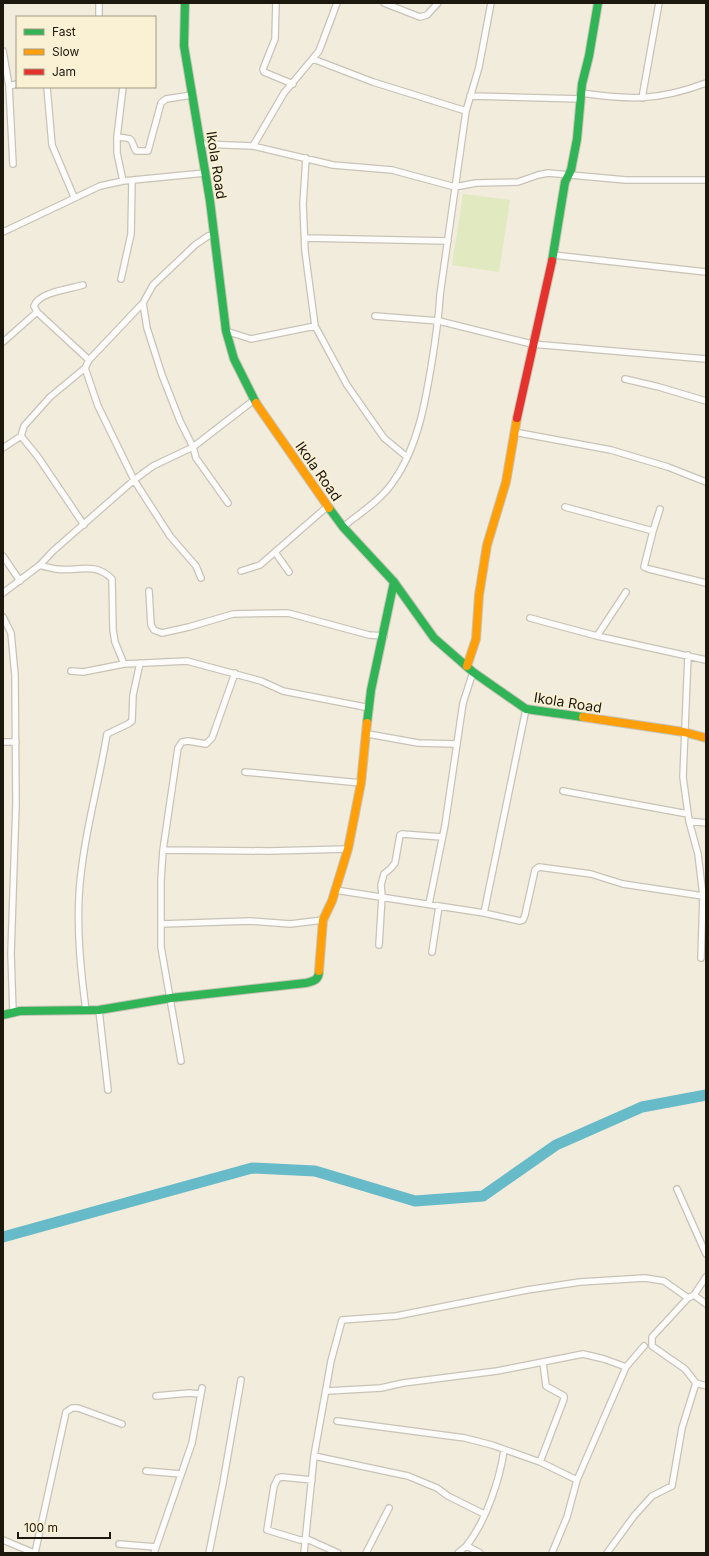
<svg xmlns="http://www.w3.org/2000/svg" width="709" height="1556" font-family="Inter,sans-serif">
  <rect width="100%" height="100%" fill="#f2ecdc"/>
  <path fill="#e1e9c0" d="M463 194 510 200 499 272 452 265Z"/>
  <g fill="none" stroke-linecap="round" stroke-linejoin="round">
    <path stroke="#67bac8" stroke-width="11" d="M3 1237 252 1168 315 1171 415 1201 483 1196 556 1145 642 1107 706 1095"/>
    <g stroke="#c7c3b7" stroke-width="8">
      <path id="street" d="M276 3 275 39 263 69 264 72 293 84
        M384 3 420 17 427 15 438 3
        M99 17V3
        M3 51 9 86 13 164
        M313 59 373 82 466 111
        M9 86 17 84
        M47 87 52 145 74 197
        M581 93C630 100 658 101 706 83
        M470 96 581 99
        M642 98 659 3
        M117 137C136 139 129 138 136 151H148L161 103 166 99 192 95
        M201 144 253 146 333 165 392 170 455 187 476 183 518 182 538 175 548 173 626 180H706
        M253 146 284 93 319 51 337 3
        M306 158 303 204 305 251 315 326 347 385 377 428 384 438 407 457
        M123 181 117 153V137L123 87
        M3 232 100 186 123 181 205 173
        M305 238 448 241
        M553 255 706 272
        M121 279 131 234 132 181
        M83 285C70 289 39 292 34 306L37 312 89 360
        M143 303 147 328 162 375 180 421 193 447 196 458 228 503
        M375 316 439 321 532 344 706 359
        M226 331 251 339 315 326
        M3 342 37 312
        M625 379 659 387 706 401
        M514 432 611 450 668 467 706 482
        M21 436 38 457 84 525
        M3 448 21 436 24 426 50 397 85 368
        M565 507 653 531
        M660 509 653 531 644 567 649 569 706 583
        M343 527C360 513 381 500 393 482 419 446 426 398 433 355 436 335 439 316 440 295L466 111 479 67 491 3
        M275 552 289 572
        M3 556 20 581
        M40 565C45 567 51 568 56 569 77 572 95 561 112 579L113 630 115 642 124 664 187 661 261 681 283 691 370 708
        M241 571 260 565 328 506
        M201 578 196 566 170 536 134 480 98 406 85 368 89 360 143 303 153 285 195 245 208 236 214 235
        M149 591 151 625 154 630 162 633 189 627 233 614 288 613 369 635 384 636
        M3 593 40 565 53 551 134 480 153 466 193 447 254 400
        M3 617 11 633 15 675 16 804 11 954 13 1012
        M530 618 597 636 706 660
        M597 636 626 592
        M688 655 683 777 689 821 698 854 703 896 701 958
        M71 671 83 672 124 664
        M368 734 418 743 456 744
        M3 742H16
        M245 772 361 783
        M563 791 688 814
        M689 821 706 823
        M163 850 269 851 348 849
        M335 890 484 913 520 921 523 920 525 915 535 870 539 867 591 874 623 884 703 896
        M429 904 445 825 463 703 473 672
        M484 913 526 709
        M161 924 250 921 290 924 323 920
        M379 945 382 896 381 885 384 874 391 868 395 863 400 835 402 834 442 837
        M432 952 439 906
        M99 1010 108 1090
        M86 1011C81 972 77 935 79 896 82 842 98 788 107 734L128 724 132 721 133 695 140 663
        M181 1061 161 947V880L163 850 178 748 182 742 188 741 206 744 212 738 235 673
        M677 1189 706 1254
        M706 1277 694 1295 688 1298 652 1337V1346L685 1369 696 1383 706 1386
        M694 1295 706 1304
        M327 1391 381 1388 403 1383 497 1371 583 1354 604 1359 626 1367
        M156 1396 189 1393 200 1394
        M337 1421 465 1438 492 1445 540 1462 577 1480
        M314 1456 408 1476 437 1488 448 1496 484 1514
        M540 1462 564 1399V1396L546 1386 543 1363
        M146 1471 181 1474
        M312 1480 282 1477 278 1478 274 1486 267 1530 300 1540 307 1539 338 1553
        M3 1540 34 1553
        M119 1544 156 1547
        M467 1546 480 1553
        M35 1553 66 1412 72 1408H78L122 1424
        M154 1553 192 1443 202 1388
        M209 1553 223 1483 241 1380
        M304 1553 314 1456 331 1361 342 1320 396 1316 527 1290 580 1282 645 1278 664 1281 688 1298
        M366 1553 389 1508
        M458 1553C461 1550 465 1548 467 1545 486 1521 500 1479 504 1450
        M552 1553 567 1517 577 1480 626 1367 644 1346
        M607 1553 634 1516 652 1496 672 1486 682 1428 696 1383"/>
    </g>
    <g stroke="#c7c3b7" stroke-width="10">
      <path id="fast" d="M185 3 184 46 210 201 226 331 234 359 256 403
        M552 261 565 182 571 170 577 139 582 84 589 56 598 3
        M329 508 343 527 394 582 434 638 473 672 526 709 583 717
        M367 723 371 690 394 582
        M3 1015 20 1011 99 1010 171 998 306 983C314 981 319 980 319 971"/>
    </g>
    <g stroke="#c7c3b7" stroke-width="10">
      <path id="slow" d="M256 403 329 508
        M467 666 476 639 479 595 487 545 506 482 517 418
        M583 717 684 732 706 738
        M319 971 323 920 332 901 348 849 361 783 367 723"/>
    </g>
    <g stroke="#c7c3b7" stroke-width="10">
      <path id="jam" d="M517 418 552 261"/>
    </g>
    <use href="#street" stroke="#fdfcfa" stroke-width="5.5"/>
    <use href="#fast" stroke="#30b455" stroke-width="8"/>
    <use href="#slow" stroke="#ff9f0a" stroke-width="8"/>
    <use href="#jam" stroke="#e5322d" stroke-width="8"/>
  </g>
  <g text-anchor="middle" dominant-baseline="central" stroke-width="4" stroke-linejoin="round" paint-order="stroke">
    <g font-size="14" fill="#1c180e" stroke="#faf0d4">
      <text transform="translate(217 165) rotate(81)">Ikola Road</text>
      <text transform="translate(319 471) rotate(55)">Ikola Road</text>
      <text transform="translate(568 702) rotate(9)">Ikola Road</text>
    </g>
  </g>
  <rect width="709" height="1556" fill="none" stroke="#1c180e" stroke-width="8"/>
  <rect x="16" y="16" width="140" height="72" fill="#faf0d4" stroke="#a19a85"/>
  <rect x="24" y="29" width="20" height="6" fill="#30b455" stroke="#a19a85"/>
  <text x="52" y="36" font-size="12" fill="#1c180e">Fast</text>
  <rect x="24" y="49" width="20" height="6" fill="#ff9f0a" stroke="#a19a85"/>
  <text x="52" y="56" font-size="12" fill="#1c180e">Slow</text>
  <rect x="24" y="69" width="20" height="6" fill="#e5322d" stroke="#a19a85"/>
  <text x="52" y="76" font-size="12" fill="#1c180e">Jam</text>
  <path d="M18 1532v6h92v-6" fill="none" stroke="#1c180e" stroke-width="2"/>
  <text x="24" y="1532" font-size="12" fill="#1c180e" stroke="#faf0d4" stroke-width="3" paint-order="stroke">100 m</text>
</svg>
